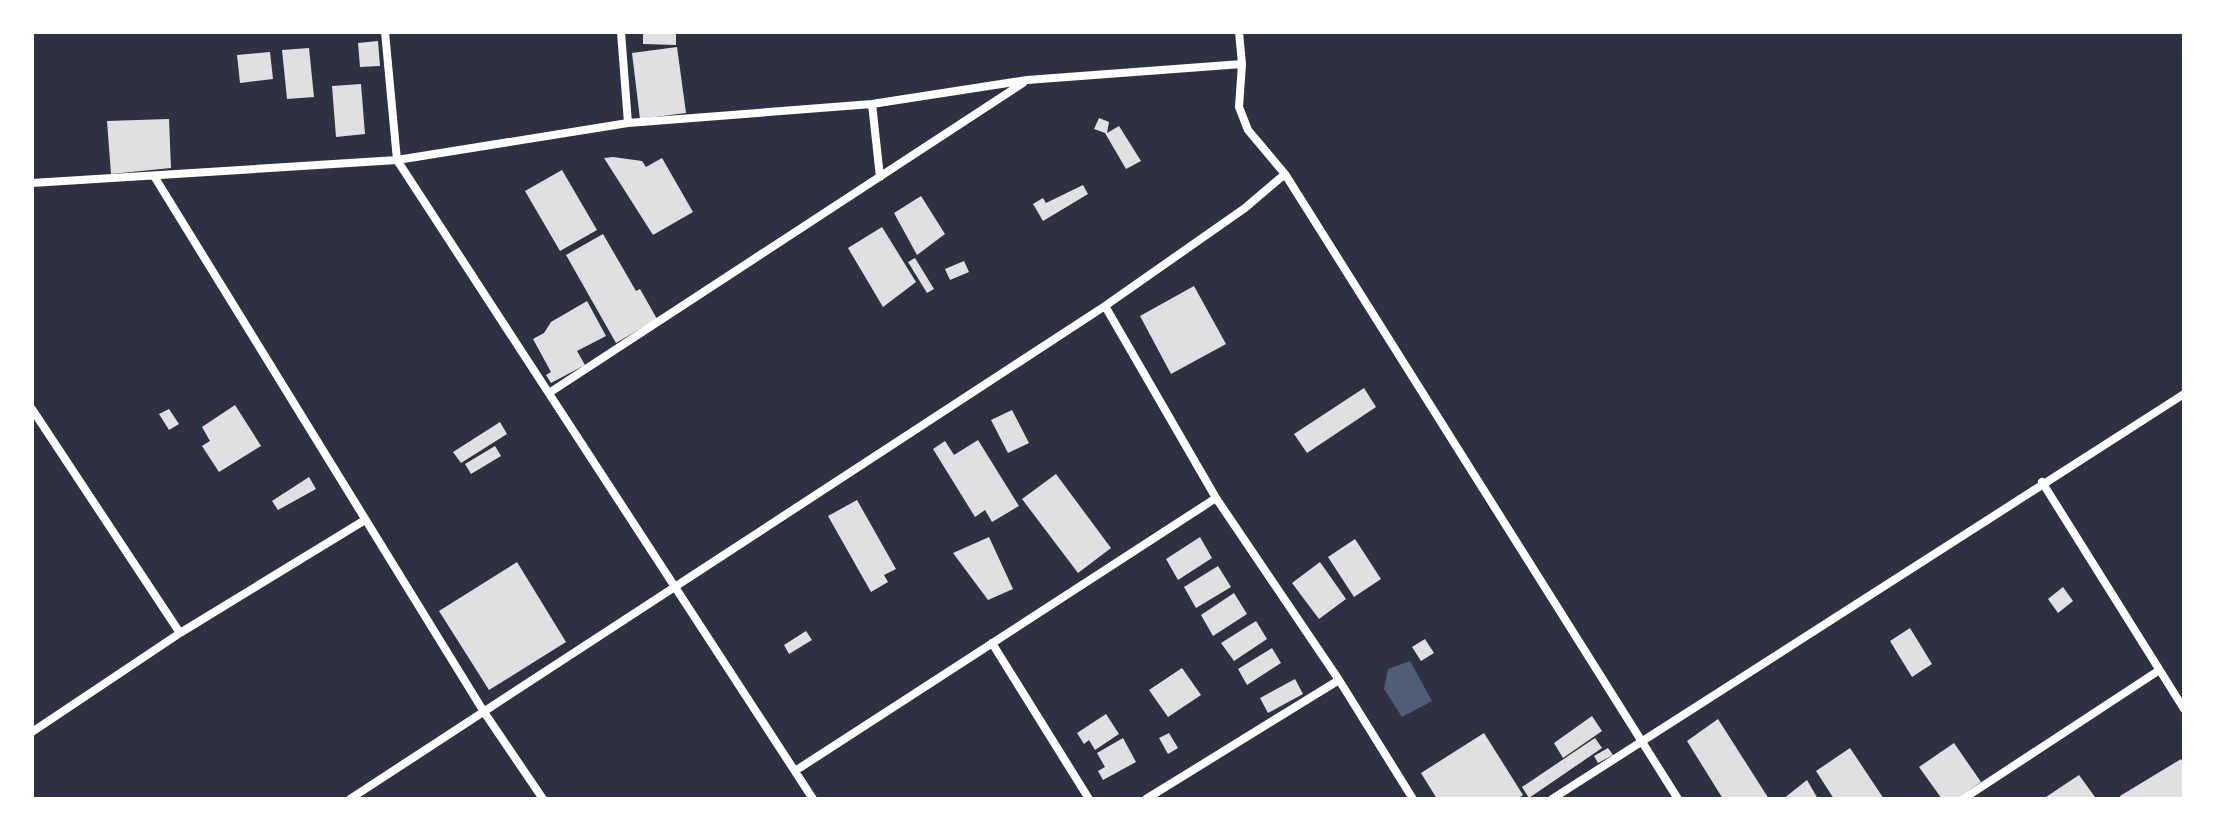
<svg xmlns="http://www.w3.org/2000/svg" width="2216" height="831" font-family="Helvetica,sans-serif">
  <rect width="100%" height="100%" fill="#2d3142"/>
  <path fill="#4f5d75" d="M1410 661 1432 701 1402 717 1384 689 1388 669Z"/>
  <path fill="#e0e0e3" d="M643 32H676V45L643 44Z
    M378 41 380 66 360 67 358 43Z
    M677 47 686 113 640 119 632 53Z
    M309 48 314 97 287 99 282 50Z
    M270 52 273 79 240 83 237 55Z
    M361 84 365 134 336 137 332 86Z
    M1099 118 1109 122 1107 133 1119 126 1141 161 1126 169 1105 133 1094 129Z
    M169 119 171 168 111 174 107 121Z
    M613 157 642 161 646 167 662 158 693 212 653 235 604 158Z
    M562 170 597 230 560 251 525 191Z
    M1083 185 1088 194 1043 221 1033 204 1043 198 1046 203Z
    M921 196 945 234 917 255 894 213Z
    M882 227 916 282 883 307 848 248Z
    M603 234 636 291 640 289 657 319 616 343 566 255Z
    M915 258 934 289 927 293 908 262Z
    M964 261 969 272 950 280 945 269Z
    M1194 286 1226 344 1171 374 1140 316Z
    M587 301 606 336 577 351 585 365 551 383 546 375 551 372 533 339 544 333 551 322Z
    M1364 388 1376 407 1307 453 1294 434Z
    M235 405 261 446 219 472 202 446 210 441 202 427Z
    M169 409 179 424 169 430 159 414Z
    M1012 410 1029 443 1008 453 991 420Z
    M500 422 507 434 461 463 453 452Z
    M978 440 1019 506 992 522 985 510 975 517 933 449 945 441 954 455Z
    M495 446 501 456 471 474 465 464Z
    M1056 474 1111 548 1078 573 1022 499Z
    M309 477 316 489 278 510 272 501Z
    M857 500 896 569 884 575 888 582 871 592 828 516Z
    M989 537 1013 589 988 600 953 553Z
    M1200 537 1212 558 1178 580 1166 559Z
    M1355 539 1381 579 1354 597 1328 557Z
    M517 562 566 642 489 690 439 611Z
    M1320 562 1346 599 1319 619 1292 583Z
    M1218 566 1231 587 1196 608 1184 587Z
    M2063 587 2073 601 2058 613 2048 599Z
    M1234 593 1247 614 1213 636 1201 615Z
    M1256 621 1267 639 1234 661 1221 643Z
    M1910 628 1932 664 1912 677 1890 641Z
    M806 631 812 640 789 654 784 645Z
    M1425 639 1434 653 1421 661 1412 647Z
    M1272 648 1281 663 1247 685 1238 669Z
    M1182 668 1201 695 1168 717 1149 690Z
    M1295 679 1303 694 1268 713 1260 698Z
    M1106 714 1119 734 1095 750 1089 740 1084 744 1077 733Z
    M1592 716 1602 731 1563 758 1554 743Z
    M1718 719 1769 799H1723L1687 741Z
    M1169 733 1178 748 1168 754 1159 738Z
    M1484 733 1523 795 1518 799H1437L1421 773Z
    M1123 738 1136 762 1103 780 1098 771 1105 767 1097 753Z
    M1595 738 1602 748 1529 798 1522 787Z
    M1954 743 1981 782 1957 799H1942L1919 767Z
    M1608 748 1613 755 1598 763 1594 756Z
    M1850 748 1884 799H1834L1816 771Z
    M2181 759 2184 765V799H2121L2120 796Z
    M2079 775 2095 797 2048 799 2046 797Z
    M1807 780 1818 799H1783Z"/>
  <g fill="none" stroke-linecap="round" stroke-linejoin="round">
    <path stroke="#fff" stroke-width="8" d="M385 32 397 160 813 799
      M621 32 628 123
      M1239 32 1242 64 1239 107 1248 130 1285 174 1678 799
      M872 104 880 177
      M154 176 484 712 543 799
      M32 183 397 160 628 123 872 104 1027 80 1242 64
      M1105 306 1216 498 1339 680 1413 799
      M549 393 1023 83
      M32 409 180 633
      M2042 482 2184 709
      M992 643 1089 799
      M32 732 180 633 365 520
      M795 771 1216 498
      M350 799 1105 306 1245 208 1285 174
      M1146 799 1339 680
      M1552 799 2184 394
      M1963 799 2158 671"/>
  </g>
  <rect width="2216" height="831" fill="none" stroke="#ffffff" stroke-width="68"/>
</svg>
